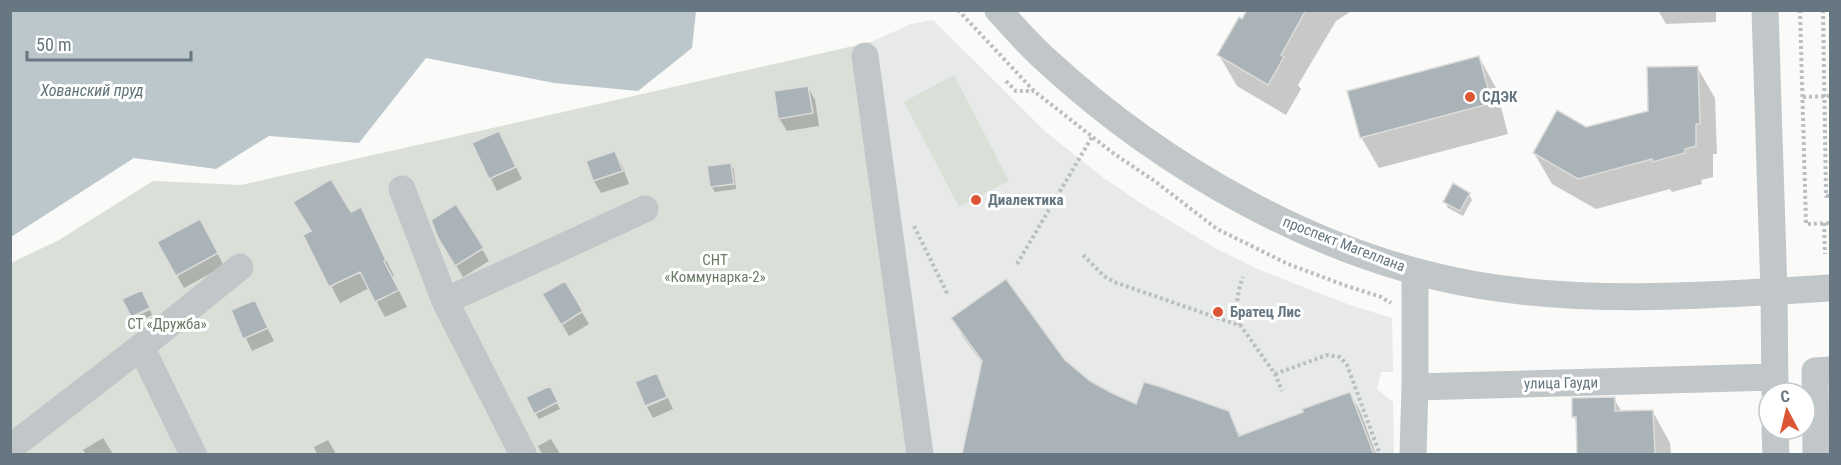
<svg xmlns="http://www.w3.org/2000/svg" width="1841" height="465" font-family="'Roboto Condensed',sans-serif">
  <rect width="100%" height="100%" fill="#fafaf8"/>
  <path fill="#e8e9e9" d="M933 20 1047 133 1104 178 1142 204 1215 248 1260 270 1350 305 1392 318 1393 372H1381L1377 389 1393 402 1394 454H928L871 42 911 24Z"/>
  <path fill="#dadfd7" d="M871 42 928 454H11V263L59 240 153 181 241 185Z
    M954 75 1009 181 959 207 904 102Z"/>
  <path fill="#bbc7cb" d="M11 10H696V11L692 48 638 91 554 83 426 58 359 143 269 136 216 169 134 158 11 237Z"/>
  <path fill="#0003" d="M1249 10H1353L1336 21 1298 85 1301 89 1286 115 1237 86 1219 55Z
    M1658 10H1716V22L1666 24Z
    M1479 57 1496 88 1508 134 1379 168 1361 137Z
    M1697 67 1715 98 1717 154H1713V177L1701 180 1702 184 1672 192 1670 189 1596 209 1552 184 1534 153 1586 129 1650 112Z
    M808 87 815 100 819 126 787 131 779 118Z
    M474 144 505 145 522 179 497 191Z
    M615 153 622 165 629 184 601 193 594 181 587 162Z
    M731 164 734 170 736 189 715 192 711 186Z
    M1469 194 1472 200 1463 216 1448 208 1445 202Z
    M350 214 369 225 394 276 392 277 407 307 385 317 369 288 340 303 305 235Z
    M207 233 224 266 184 288 159 243Z
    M482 249 489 261 463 277 447 250Z
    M564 283 589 324 569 336 544 294Z
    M254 302 274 341 252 351 233 311Z
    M150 310 152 315 136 323 133 318Z
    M953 319 1063 361 1089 382 1137 406 1228 413 1241 437 1350 394 1360 411 1376 454H963L983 364 963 337Z
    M552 394 560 409 539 419 535 413Z
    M668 398 673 409 653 418 647 407Z
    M1614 399 1622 412H1653L1670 443 1671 454H1579L1578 424 1574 417Z
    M103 438 113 454H86L83 450Z
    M551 439 560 454H542L538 446Z
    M328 440 336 454H317L314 447Z"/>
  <path fill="#aab3b8" stroke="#dcdcda" stroke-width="1.5" d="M1247 10H1306L1281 55 1284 57 1268 85 1217 55 1239 17 1242 19Z
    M1479 56 1492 103 1360 138 1347 91Z
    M1698 66 1700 124H1696V146L1685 149V153L1652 162V159L1578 179 1533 153 1557 110 1586 127 1648 111 1647 67Z
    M808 86 813 113 778 119 774 91Z
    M499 131 516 167 489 179 472 143Z
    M615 151 623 171 593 181 586 161Z
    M731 163 734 184 710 187 707 166Z
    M331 179 351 212 361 207 386 260 384 261 399 290 375 302 360 272 329 287 303 235 311 231 293 202Z
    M1453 183 1470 193 1460 211 1443 202Z
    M456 204 484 248 455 266 438 238 431 220Z
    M200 219 218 253 176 276 157 242Z
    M1006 279 1065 360 1090 381 1110 392 1136 404 1144 382 1161 387 1229 411 1239 436 1303 412 1302 409 1350 392 1374 454H962L982 361 951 318Z
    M565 281 583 311 561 325 542 294Z
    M142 290 150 308 131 317 122 299Z
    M255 300 268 328 243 339 231 310Z
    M657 373 667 397 645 406 635 382Z
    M550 386 558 402 534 414 526 397Z
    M1615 397V411L1653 410 1655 454H1577L1576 417H1572V398Z"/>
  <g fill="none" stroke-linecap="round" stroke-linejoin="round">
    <path stroke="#bcbfc1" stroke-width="4" stroke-dasharray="3 3" stroke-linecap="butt" d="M958 10 1034 91 1113 153 1156 182 1217 229 1288 264 1344 285 1381 297 1391 303
      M1800 10 1806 224 1830 223
      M1823 10 1826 196H1830
      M1006 81 1016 91H1034
      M1803 97 1830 96
      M1824 223 1825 254
      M914 226 948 295
      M1083 255 1104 276 1114 282 1241 326 1275 374 1282 391
      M1017 264 1092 137
      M1240 325C1235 308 1237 293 1243 277
      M1275 374 1327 355 1340 357 1347 365 1379 452"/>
    <path stroke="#c1c6c9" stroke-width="27" d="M998 10C1014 27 1029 45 1046 60 1163 168 1320 258 1477 285 1593 305 1714 295 1830 288
      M1765 10 1774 292 1775 393
      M865 56 920 454
      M402 189 445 301 523 454
      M445 301 645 209
      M141 347 193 454
      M1415 387V271
      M1775 429 1776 454
      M10 448 141 347 240 267
      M1413 454 1415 387 1774 377
      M1816 454 1815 371 1830 370"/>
  </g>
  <g fill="#dc5535" stroke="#fff" stroke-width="2">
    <circle cx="1470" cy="97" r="6"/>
    <circle cx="976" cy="200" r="6"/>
    <circle cx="1218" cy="312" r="6"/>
  </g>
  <g text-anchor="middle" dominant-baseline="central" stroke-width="6" stroke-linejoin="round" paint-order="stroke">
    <g font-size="15" font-weight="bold" fill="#667781" stroke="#fff" text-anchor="start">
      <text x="1482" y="97">СДЭК</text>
      <text x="988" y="200">Диалектика</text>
      <text x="1230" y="312">Братец Лис</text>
    </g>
    <g font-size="15" fill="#667781" stroke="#fff">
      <text transform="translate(1344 244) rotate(21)">проспект Магеллана</text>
      <text transform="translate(1561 383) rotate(-1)">улица Гауди</text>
    </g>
    <g font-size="15" fill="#697a65" stroke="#fff">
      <text x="715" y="260">СНТ<tspan x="715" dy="17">«Коммунарка-2»</tspan></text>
      <text x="167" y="324">СТ «Дружба»</text>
    </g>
    <g font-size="16" font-style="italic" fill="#60757b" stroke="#fff">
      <text x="92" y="90">Хованский пруд</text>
    </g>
  </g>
  <rect width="1841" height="465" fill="none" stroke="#667781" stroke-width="24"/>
  <g transform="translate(1787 411) rotate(353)"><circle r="28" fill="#ffffff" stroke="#c2c9cd" stroke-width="1.5"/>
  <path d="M0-4.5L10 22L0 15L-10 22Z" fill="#dc5535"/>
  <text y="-9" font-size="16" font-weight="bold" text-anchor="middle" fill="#667781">С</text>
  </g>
  <path d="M27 51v9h164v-9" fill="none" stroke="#667781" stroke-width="3"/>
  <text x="36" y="51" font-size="18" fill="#667781" stroke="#ffffff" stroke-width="4.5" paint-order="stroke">50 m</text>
</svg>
